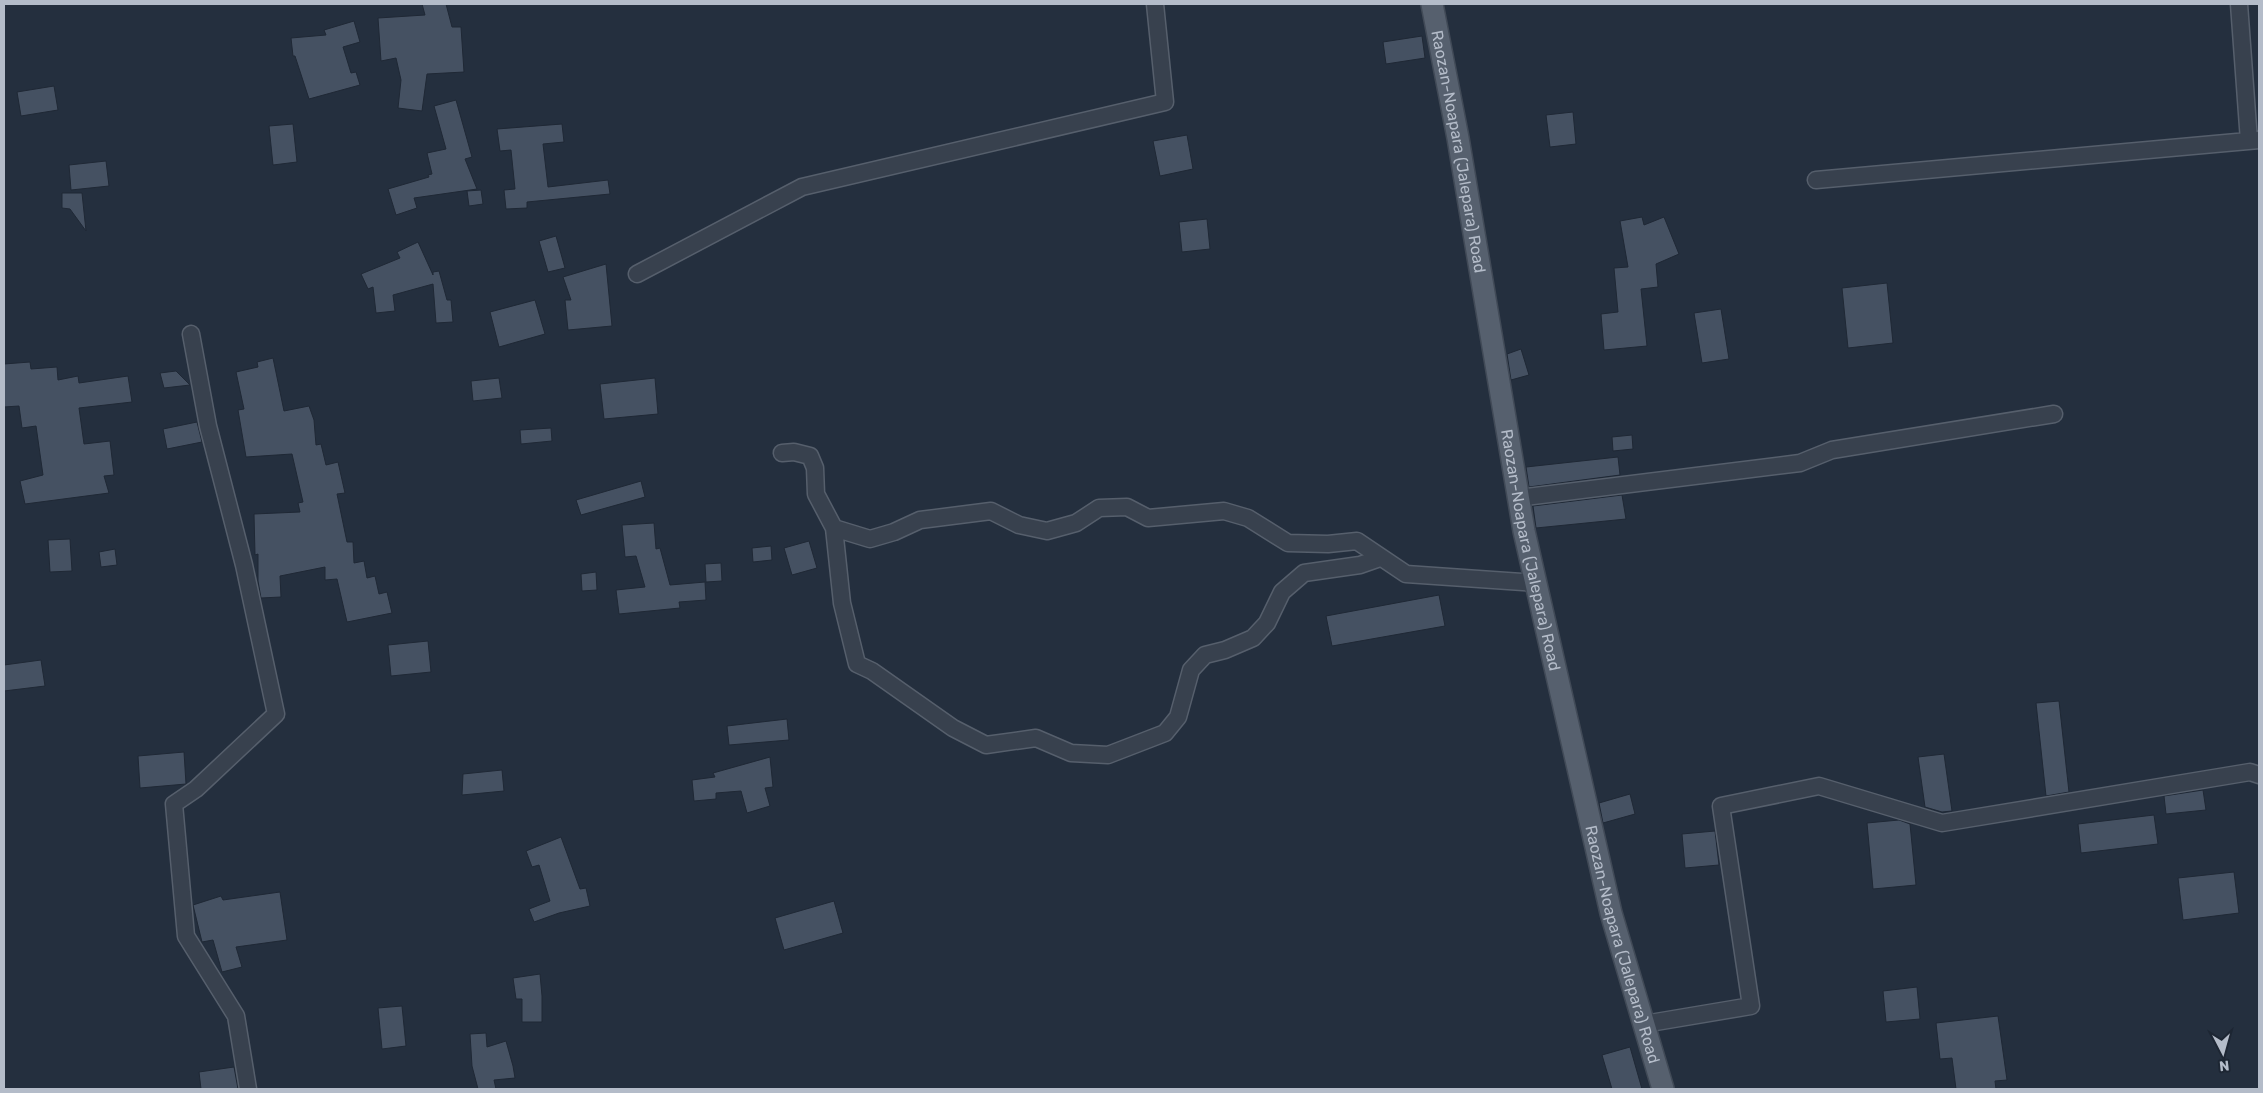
<svg xmlns="http://www.w3.org/2000/svg" width="2263" height="1093" font-family="Rubik,sans-serif">
  <rect width="100%" height="100%" fill="#242f3e"/>
  <path fill="#455162" stroke="#1f2835" d="M422 4H446L452 27H461L464 72 427 74 422 111 398 108 401 80 396 58 381 61 378 18 425 15Z
    M354 21 360 42 343 47 351 73 356 72 360 85 309 99 295 56H293L291 38 326 35 324 30Z
    M1422 36 1425 58 1386 64 1383 42Z
    M54 86 58 110 21 116 17 92Z
    M456 100 472 157 465 159 477 189 414 198 417 208 396 215 388 189 429 177 428 175 432 174 427 153 446 149 434 106Z
    M1573 112 1576 144 1550 147 1546 115Z
    M293 124 297 162 273 165 269 126Z
    M562 124 564 142 543 144 548 187 608 180 610 194 527 202V208L506 209 504 190 515 189 511 150 500 151 497 129Z
    M1187 135 1193 169 1160 176 1153 141Z
    M106 161 109 186 71 190 69 165Z
    M481 190 483 204 469 206 467 191Z
    M62 193H82L86 231 70 209 62 208Z
    M1642 217 1644 225 1664 217 1679 254 1656 264 1658 287 1641 289 1647 346 1604 350 1601 314 1618 312 1614 268 1628 267 1620 221Z
    M1207 219 1210 249 1182 252 1179 222Z
    M556 236 565 268 548 272 539 241Z
    M418 242 433 275V272L439 271 447 300H451L453 322 436 323 433 284 393 295 395 311 376 313 373 287 368 289 361 274 400 258 397 252Z
    M606 264 612 326 568 330 565 300H571L563 277Z
    M1887 283 1893 343 1848 348 1842 288Z
    M535 300 545 334 499 347 490 312Z
    M1721 309 1729 359 1702 363 1694 313Z
    M1521 349 1529 375 1511 380 1507 354Z
    M273 358 284 411 309 406 314 420 316 445 321 444 326 465 338 462 345 493 337 494 347 542H353L354 563 364 561 367 578 375 576 379 594 387 592 392 613 347 622 337 579 325 580V567L280 576 281 597 261 598 258 581V554L255 555 254 514 300 512 298 503 303 502 292 454 246 457 238 410 244 409 236 372 258 367 257 362Z
    M30 362 31 369 57 367 58 380 78 376 79 383 128 376 132 402 79 408 84 444 110 441 114 475 104 476 109 493 25 504 20 481 43 475 36 426 22 428 19 406 4 407V364Z
    M176 371 190 385 164 388 160 373Z
    M499 378 502 398 473 401 471 381Z
    M655 378 658 414 604 419 600 384Z
    M197 422 202 442 167 449 163 429Z
    M551 428 552 441 521 444 520 430Z
    M1632 435 1633 449 1613 451 1612 437Z
    M1618 457 1620 475 1529 487 1526 467Z
    M641 481 645 497 581 515 576 500Z
    M1622 495 1626 519 1536 528 1533 506Z
    M654 523 656 549 660 548 670 585 705 582 706 600 679 602 680 608 619 614 616 590 645 587 636 556 625 557 622 525Z
    M70 539 72 571 50 572 48 540Z
    M809 541 817 568 792 575 784 548Z
    M771 546 772 560 753 562 752 548Z
    M115 549 117 565 101 567 99 552Z
    M721 563 722 581 706 582 705 564Z
    M596 572 597 590 582 591 581 574Z
    M1439 595 1445 626 1332 646 1326 616Z
    M428 641 431 672 391 676 388 645Z
    M41 660 45 686 4 691V665Z
    M2059 701 2069 792 2046 796 2036 703Z
    M787 719 789 740 729 745 727 726Z
    M184 752 186 784 140 788 138 756Z
    M1944 754 1952 811 1942 812 1925 807 1918 757Z
    M770 757 773 787 765 788 770 806 747 813 741 791 716 793V799L694 801 692 780 715 777 713 773Z
    M502 770 504 791 462 795 463 774Z
    M2203 790 2206 810 2166 814 2164 796Z
    M1630 794 1635 814 1603 823 1599 803Z
    M2154 815 2158 844 2081 853 2078 824Z
    M1899 820 1910 824 1916 885 1873 889 1867 823Z
    M1715 831 1719 865 1685 868 1682 834Z
    M561 837 580 889 586 888 590 906 559 913 534 922 529 909 550 901 539 865 532 867 526 851Z
    M2234 872 2239 913 2183 920 2178 878Z
    M280 892 287 940 236 947 242 967 222 972 213 940 202 942 193 905 221 896 223 900Z
    M834 901 843 933 784 950 775 918Z
    M540 974 542 996V1022H522V999H516L513 978Z
    M1917 987 1920 1019 1886 1022 1883 991Z
    M402 1006 406 1046 382 1049 378 1008Z
    M1998 1016 2007 1080 1995 1081 1996 1089H1956L1952 1058 1940 1059 1936 1023Z
    M486 1033 487 1047 506 1041 513 1066 515 1078 494 1080 496 1089H478L472 1066 470 1034Z
    M1630 1047 1642 1089H1612L1602 1055Z
    M234 1067 238 1089H201L199 1072Z"/>
  <g fill="none" stroke-linecap="round" stroke-linejoin="round">
    <g stroke="#565f6c" stroke-width="19">
      <path id="minor" d="M2239 4 2249 141
        M1816 180 2259 140
        M637 274 802 187 1165 102 1155 4
        M191 334 208 426 244 565 276 714 196 789 174 804 186 936 236 1016 248 1089
        M782 453 794 452 810 456 815 468 816 494 834 528 842 603 857 664 872 671 953 728 986 745 1036 738 1071 753 1108 755 1165 733 1178 717 1191 670 1205 655 1225 650 1253 638 1267 623 1282 592 1304 573 1360 565 1380 558
        M1518 498 1800 463 1832 450 2054 414
        M834 528 870 539 894 532 920 520 991 511 1019 525 1047 531 1076 523 1099 508 1127 507 1148 518 1224 511 1248 518 1288 543 1328 544 1357 541 1406 574 1536 583
        M1644 1024 1751 1006 1721 806 1819 786 1942 823 2250 772 2259 775"/>
    </g>
    <g stroke="#414a57" stroke-width="24">
      <g id="major">
        <path id="s1" d="M1432 4 1458 138 1524 531 1611 913 1663 1089"/>
      </g>
    </g>
    <use href="#minor" stroke="#38414e" stroke-width="16"/>
    <use href="#major" stroke="#56606e" stroke-width="21"/>
  </g>
  <g text-anchor="middle" dominant-baseline="central" stroke-width="4.5" stroke-linejoin="round" paint-order="stroke">
    <g font-size="16" fill="#b4bcc9" stroke="#1d2633">
      <text stroke="none"><textPath href="#s1" startOffset="150">Raozan-Noapara (Jalepara) Road</textPath></text>
      <text stroke="none"><textPath href="#s1" startOffset="555">Raozan-Noapara (Jalepara) Road</textPath></text>
      <text stroke="none"><textPath href="#s1" startOffset="960">Raozan-Noapara (Jalepara) Road</textPath></text>
    </g>
  </g>
  <rect width="2263" height="1093" fill="none" stroke="#b4bcc9" stroke-width="10"/>
  <g transform="translate(2223 1053) rotate(174)" stroke="#1d2633" stroke-width="4" paint-order="stroke">
  <path d="M0-4L9 19L0 12L-9 19Z" fill="#b4bcc9"/>
  <text y="-8" font-size="14" font-weight="bold" text-anchor="middle" fill="#b4bcc9">N</text>
  </g>
</svg>
